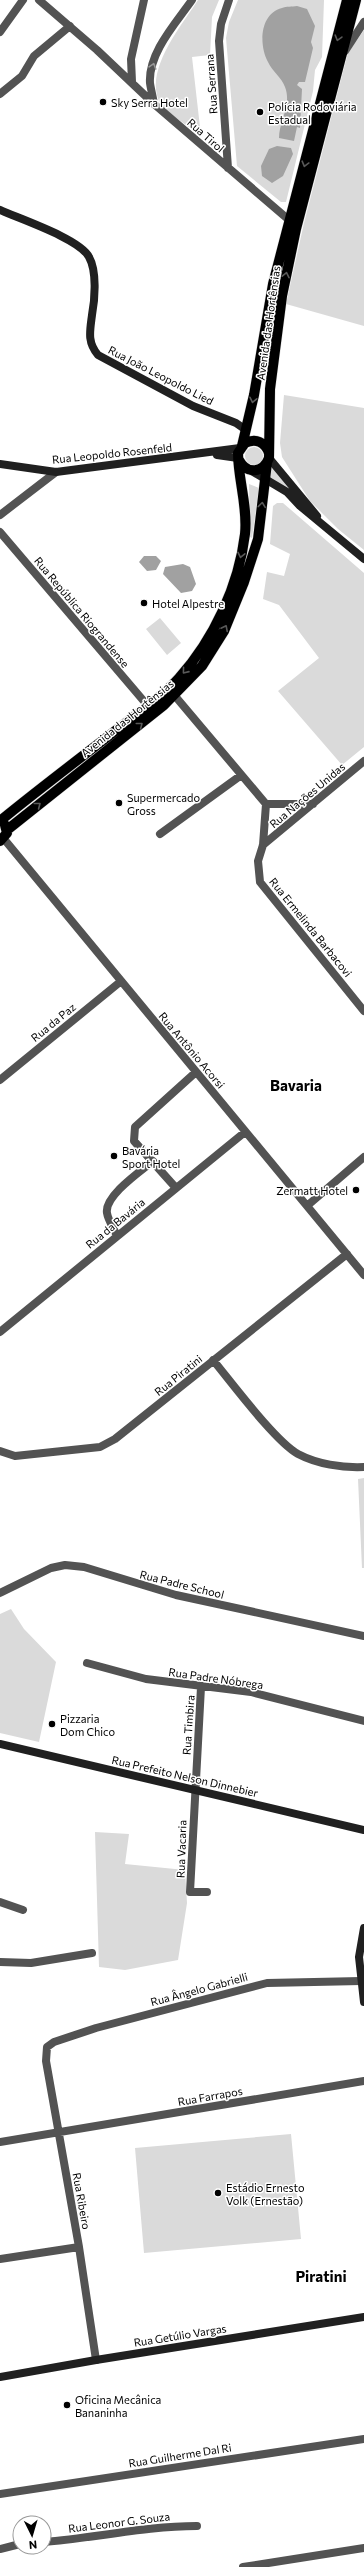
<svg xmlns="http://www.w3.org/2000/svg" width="364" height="2567" font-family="Commissioner,sans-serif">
  <rect width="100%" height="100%" fill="#fff"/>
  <path fill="#dadada" d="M198 0H219L212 17 210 55 192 57 201 136C193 130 164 110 160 103 143 71 182 25 198 0Z
    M238 0H324L322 57 315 70 313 91 286 202H281L237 166 226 38 229 22Z
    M364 30V326L286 304 304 223 344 68 348 53Z
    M284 395 364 408V550L338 529 310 501 282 457 280 443Z
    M245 456a9 9 0 1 1 18 0a9 9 0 1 1-18 0Z
    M272 464 291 492 270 480Z
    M249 484 259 488 252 538 250 537Z
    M277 503H283L364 573V747L342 765 278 691 319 658 279 605 263 599 267 572 284 576 290 554 270 544 273 506Z
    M160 618 181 643 167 655 146 629Z
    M364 1478V1568H362L358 1479Z
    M11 1609 24 1629 56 1662 39 1742 0 1733V1614Z
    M95 1832 129 1834 125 1864 185 1870 187 1903 178 1960 125 1970 99 1967Z
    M291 2134 301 2239 144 2253 135 2148Z"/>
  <path fill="#a1a1a1" d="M297 6 307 9 315 26 311 42 313 48 305 82H299L297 85 302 89 300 128 297 127 294 141 279 138C279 121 292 105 285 87 282 78 272 71 268 62 259 46 259 14 282 8 286 6 292 7 297 6Z
    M277 146 291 148 293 154 283 176 272 183 262 176 261 166 269 149Z
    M144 556H156L161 561 156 570 147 571 139 562Z
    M183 564 190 567 196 584 192 591 181 593 163 574 165 567Z"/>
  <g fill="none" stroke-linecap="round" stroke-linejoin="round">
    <g stroke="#dbdbdb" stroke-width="11">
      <path id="primary" d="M242 446 254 395 273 284 347 0
        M239 460C247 475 263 473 269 458L270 389 282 296 296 229 356 0
        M0 821C39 789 79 759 119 728 140 712 162 697 179 678 214 639 239 585 245 534 248 507 238 479 238 453L245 443C256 438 265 442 269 453
        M7 830 164 705 202 666 224 631 244 582 258 539 267 463
        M0 841 7 833 5 825"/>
    </g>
    <path stroke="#535353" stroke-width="8" d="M39 0 97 50 154 104 289 220 295 221
      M0 32 23 0
      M345 51 364 22
      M132 82 131 59 144 0
      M0 94 22 76 34 56 70 26
      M154 104C153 97 151 90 150 83 148 53 176 23 192 0
      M228 168 219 41 221 24 229 0
      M0 515 56 472
      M0 532 148 706
      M175 696 266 804H313
      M266 804 263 845 258 861 260 882 364 1011
      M160 834 240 776
      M4 839 364 1275
      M263 845 364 761
      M0 1080 120 982
      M176 1188 134 1141 135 1127 196 1072
      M308 1205 364 1157
      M117 1236C114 1229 108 1220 107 1213 104 1196 141 1171 153 1161
      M0 1332 245 1132
      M213 1360C232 1383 275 1441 298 1454 317 1464 342 1468 364 1467
      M0 1451 15 1456 100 1447 115 1439 347 1254
      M0 1593 51 1568 65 1565 84 1567 176 1595 364 1636
      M87 1663 146 1679 251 1692 364 1721
      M201 1687 190 1892H207
      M0 1902 23 1910
      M0 1962 31 1963 92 1953
      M0 2142 364 2081
      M0 2259 79 2247
      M96 2360 79 2247 46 2061 47 2047 54 2042 96 2028 267 1983 361 1981
      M0 2494 364 2439
      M44 2542C95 2538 145 2526 197 2526
      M0 2549 20 2544
      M243 2567 364 2548"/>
    <path stroke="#202020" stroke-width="8" d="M0 210C20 219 80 239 89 257 97 271 95 299 92 315 90 331 87 342 98 355L193 406 236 423 246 430
      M217 455 238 458
      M269 458 317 516
      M0 464 56 472 240 448
      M250 470 287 492 300 506 364 559
      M0 1744 364 1830
      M364 1928 359 1957 364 2002
      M0 2377 96 2360 364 2317"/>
    <use href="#primary" stroke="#000" stroke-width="10"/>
  </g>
  <defs><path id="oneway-chevron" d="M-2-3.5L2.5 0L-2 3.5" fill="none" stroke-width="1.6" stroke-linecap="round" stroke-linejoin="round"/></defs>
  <g stroke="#595959">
    <use href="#oneway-chevron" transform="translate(338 38) rotate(106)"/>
    <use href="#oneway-chevron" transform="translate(305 164) rotate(105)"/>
    <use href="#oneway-chevron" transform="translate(286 275) rotate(-78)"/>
    <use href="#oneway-chevron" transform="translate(253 400) rotate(102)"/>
    <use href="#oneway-chevron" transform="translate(262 505) rotate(-83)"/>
    <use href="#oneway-chevron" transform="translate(241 555) rotate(102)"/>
    <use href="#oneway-chevron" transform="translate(225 628) rotate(-63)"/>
    <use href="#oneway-chevron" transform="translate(185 671) rotate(129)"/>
    <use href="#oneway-chevron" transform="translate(140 725) rotate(-38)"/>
    <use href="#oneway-chevron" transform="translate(38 805) rotate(-38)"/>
  </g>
  <use stroke="#989898" href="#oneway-chevron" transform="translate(153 66) rotate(-73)"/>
  <g fill="#000" stroke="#fff" stroke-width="1.5">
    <circle cx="103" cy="102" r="4"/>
    <circle cx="260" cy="112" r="4"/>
    <circle cx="144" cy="603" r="4"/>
    <circle cx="119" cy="803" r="4"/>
    <circle cx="114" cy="1156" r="4"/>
    <circle cx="356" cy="1190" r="4"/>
    <circle cx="52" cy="1724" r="4"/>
    <circle cx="218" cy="2193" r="4"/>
    <circle cx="67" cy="2405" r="4"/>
  </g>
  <g text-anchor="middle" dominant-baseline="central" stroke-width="3" stroke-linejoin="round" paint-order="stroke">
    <g font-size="11" fill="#000" stroke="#fff">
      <text transform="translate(211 84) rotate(-94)">Rua Serrana</text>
      <text transform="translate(206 135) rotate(41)">Rua Tirol</text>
      <text transform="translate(268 323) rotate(-82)">Avenida das Hortênsias</text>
      <text transform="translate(161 375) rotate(27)">Rua João Leopoldo Lied</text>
      <text transform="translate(112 453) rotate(-6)">Rua Leopoldo Rosenfeld</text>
      <text transform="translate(82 612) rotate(50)">Rua República Riograndense</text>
      <text transform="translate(127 718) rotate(-39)">Avenida das Hortênsias</text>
      <text transform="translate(307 795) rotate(-40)">Rua Nações Unidas</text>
      <text transform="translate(311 927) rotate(51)">Rua Ermelinda Barbacovi</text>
      <text transform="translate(53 1022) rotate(-39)">Rua da Paz</text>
      <text transform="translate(192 1050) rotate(50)">Rua Antônio Acorsi</text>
      <text transform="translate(115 1223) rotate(-39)">Rua da Bavária</text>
      <text transform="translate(178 1375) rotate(-39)">Rua Piratini</text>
      <text transform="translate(182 1584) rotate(14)">Rua Padre School</text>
      <text transform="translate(216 1678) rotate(8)">Rua Padre Nóbrega</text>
      <text transform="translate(188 1725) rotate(-86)">Rua Timbira</text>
      <text transform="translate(185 1776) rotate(13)">Rua Prefeito Nelson Dinnebier</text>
      <text transform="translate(181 1849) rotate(-88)">Rua Vacaria</text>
      <text transform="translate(199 1989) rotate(-15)">Rua Ângelo Gabrielli</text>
      <text transform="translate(210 2096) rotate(-10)">Rua Farrapos</text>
      <text transform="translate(82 2201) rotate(80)">Rua Ribeiro</text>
      <text transform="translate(180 2335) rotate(-9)">Rua Getúlio Vargas</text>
      <text transform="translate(180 2455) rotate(-9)">Rua Guilherme Dal Ri</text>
      <text transform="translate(119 2522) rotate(-7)">Rua Leonor G. Souza</text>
    </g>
    <g font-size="11" fill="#000" stroke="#fff" text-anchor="start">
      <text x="111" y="102">Sky Serra Hotel</text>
      <text x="268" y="106">Polícia Rodoviária<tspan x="268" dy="13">Estadual</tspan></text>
      <text x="152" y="603">Hotel Alpestre</text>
      <text x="127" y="797">Supermercado<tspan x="127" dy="13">Gross</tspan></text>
      <text x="122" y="1150">Bavária<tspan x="122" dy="13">Sport Hotel</tspan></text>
      <text x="348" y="1190" text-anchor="end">Zermatt Hotel</text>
      <text x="60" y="1718">Pizzaria<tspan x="60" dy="13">Dom Chico</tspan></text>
      <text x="226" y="2187">Estádio Ernesto<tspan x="226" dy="13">Volk (Ernestão)</tspan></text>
      <text x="75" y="2399">Oficina Mecânica<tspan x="75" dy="13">Bananinha</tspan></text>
    </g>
    <g font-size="15" font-weight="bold" fill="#000" stroke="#fff">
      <text x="296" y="1085">Bavaria</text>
      <text x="321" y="2276">Piratini</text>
    </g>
  </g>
  <g transform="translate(32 2535) rotate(175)"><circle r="19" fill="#ffffff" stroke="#999999"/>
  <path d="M0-3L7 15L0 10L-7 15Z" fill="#000000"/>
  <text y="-6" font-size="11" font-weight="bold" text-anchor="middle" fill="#000000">N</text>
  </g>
</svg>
